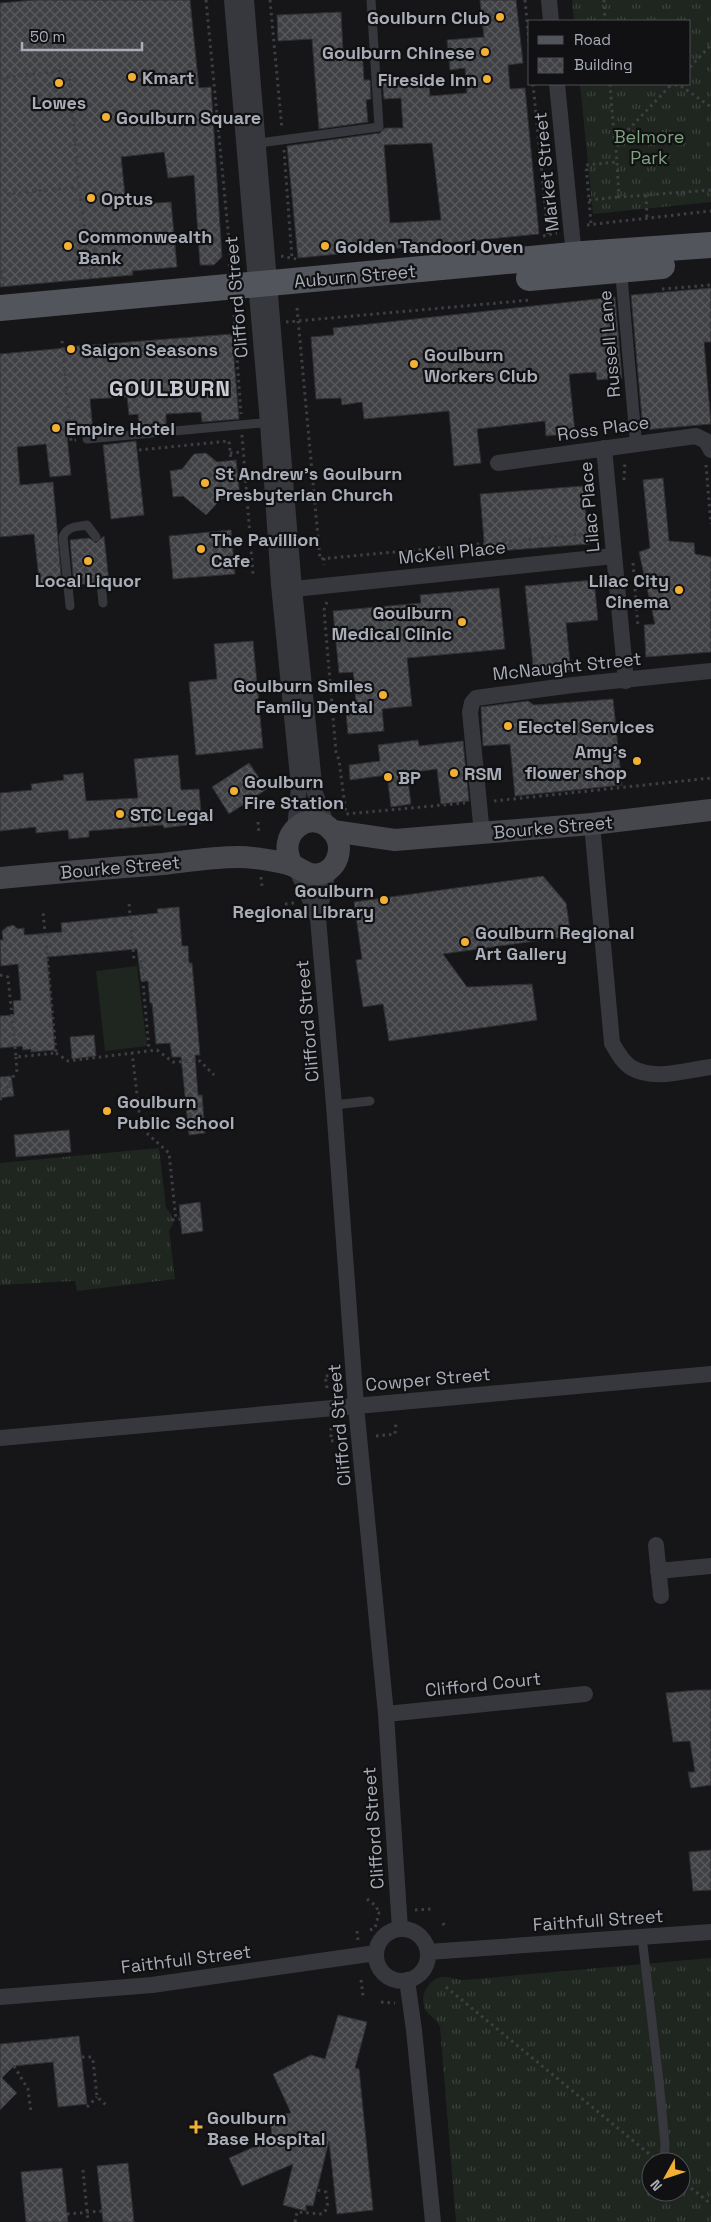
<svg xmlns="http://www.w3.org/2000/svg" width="711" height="2222" font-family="'Space Grotesk',sans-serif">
  <defs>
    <pattern id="grass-tufts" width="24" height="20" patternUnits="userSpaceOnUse" patternTransform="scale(1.25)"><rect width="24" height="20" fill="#1e261f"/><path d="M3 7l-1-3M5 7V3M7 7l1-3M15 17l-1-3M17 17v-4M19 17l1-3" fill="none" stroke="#3c433d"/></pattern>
    <pattern id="building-cross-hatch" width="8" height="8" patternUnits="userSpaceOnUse" patternTransform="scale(1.25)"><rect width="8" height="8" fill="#404145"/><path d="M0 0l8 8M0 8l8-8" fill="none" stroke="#595a5e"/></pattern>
  </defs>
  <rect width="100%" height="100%" fill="#161618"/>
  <path fill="url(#grass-tufts)" fill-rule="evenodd" d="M572 0H711V202L593 214 580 84H690V21H574Z
    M159 1148 166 1208 171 1214 173 1224 169 1231 175 1279 77 1291 75 1281 0 1285V1163Z
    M711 1958V2222H456L440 2027C437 2019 429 2016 425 2009 419 1995 430 1976 445 1977 452 1977 457 1980 464 1980ZM651 2162H681V2192H651Z"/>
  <path fill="#1e261f" d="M137 966 147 1046 105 1051 96 971Z"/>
  <path fill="url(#building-cross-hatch)" stroke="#303034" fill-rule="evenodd" d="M34 0H190L199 88 211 87 222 257 214 265H200L194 175 168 178 164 152 121 157 126 205 171 202 177 267 132 271 133 275 0 287V3Z
    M480 0H516L523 63 508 65 510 89 525 88 539 234 298 258 287 146 380 133 385 128H403L401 98 384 99 382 79 429 77 430 96 467 93 465 68 450 70 447 40 484 37ZM432 143 441 220 390 223 384 145Z
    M341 12 343 52 362 49 364 80H370L371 99 366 100 368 122 319 129 312 39 278 41 277 15Z
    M711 288V342H704L711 424 643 430 631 295Z
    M615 297 622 378 597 380 596 372 569 374 575 433 546 436 545 421 477 429 481 463 454 466 449 411 364 419 362 402 342 405 341 398 316 399 311 337 334 335 333 328Z
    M232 334 239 419 202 422 201 412 166 414V425L139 428 138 414 129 415 127 397 90 399 93 432 67 436 71 475 50 477 46 444 17 447 20 485 53 482 62 586 40 588 34 534 0 537V354L65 348V347Z
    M136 441 144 515 111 519 103 445Z
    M206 453 217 462 236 460 240 497 221 499 206 515 183 496 173 497 170 471 182 469 194 454Z
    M663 478 669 541 694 543 695 554 711 557V652L646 657 644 625 655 624 639 552 650 548 643 480Z
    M583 486 589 544 485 552 480 494Z
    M231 530 235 574 173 579 169 536Z
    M104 536 109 582 100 577 95 583 74 585 70 540 89 538 96 543Z
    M594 580 598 620 566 623 571 671 534 675 525 586Z
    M499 588 505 649 407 658 412 706 382 709 384 731 348 734 346 713 357 712 353 672 339 673 333 611 421 603 420 595Z
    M253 641 263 748 196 755 189 682 217 679 214 644Z
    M613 699 622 785 515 796 510 744 483 746 481 707 528 701 534 705Z
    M418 740 419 746 463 741 469 801 441 804 437 769 407 773 411 804 391 807 387 775 350 780 349 765 380 761 378 745Z
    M178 755 181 790 199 789 202 823 164 828 163 825 89 831V837L69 839 68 830 36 833V827L0 831V793L32 790 31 784 64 780 63 775 83 773 86 801 138 798 134 759Z
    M249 763 267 789 229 814 212 787Z
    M543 876 566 903 571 936 443 954 467 987 532 984 537 1020 389 1041 383 1004 363 1007 356 960 362 959 354 902Z
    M179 907 182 946H188L189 963H192L200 1055H195L198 1095H202L205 1133 189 1135 181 1057H172L170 1043 156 1044 152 1003H150L148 981H141L137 949 47 957 55 1050 31 1052V1049L23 1050 22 1046 0 1048V1016L14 1015 13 1001 21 1000 18 964 1 966 0 940H3L2 931 7 927 13 925 18 929 24 928V935L62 932 61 923 158 913 157 909Z
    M94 1035 96 1056 72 1059 70 1037Z
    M11 1076 14 1096 0 1098V1077Z
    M69 1130 71 1152 16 1157 14 1135Z
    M200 1202 203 1231 182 1234 179 1205Z
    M696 1690H711V1785L691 1788 688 1772H695L690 1741 673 1742 666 1693Z
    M711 1850V1890L693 1891 689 1852Z
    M338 2015 367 2022 355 2068 359 2069 373 2210 337 2214 329 2141 313 2206 306 2205V2211L283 2205 293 2164 242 2186 229 2158 272 2139 270 2116 291 2113 273 2074 311 2055 325 2059Z
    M79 2036 87 2104 58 2107 53 2062 14 2066 2 2078 17 2093 0 2110V2044Z
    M128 2163 134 2222H103L97 2166Z
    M62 2168 68 2222H26L21 2172Z"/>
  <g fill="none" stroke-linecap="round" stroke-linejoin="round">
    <path stroke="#3d3f44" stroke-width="3" stroke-dasharray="2.5 4" stroke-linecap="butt" d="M206 0 231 262 229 263 230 268
      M270 0 282 129
      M525 0 530 52
      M604 0 605 21
      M690 67 711 45
      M0 78 69 70 79 187
      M533 84 548 234
      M610 84 615 148
      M670 84V86L681 84
      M670 86 629 129 616 148 619 197 711 190
      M681 86 711 107
      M284 150 292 258
      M0 195 79 187 91 278
      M646 195 647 218
      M589 200 619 197
      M591 223 586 165 616 162
      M587 225 711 211
      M543 236 557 233
      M0 251 3 286
      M281 256 297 259
      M662 289 711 285
      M297 308 320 559 595 533
      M234 315 241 414
      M286 322 531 300
      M62 341 71 441 76 440
      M242 435 253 574
      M139 450 229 441 231 461
      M230 453 241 452
      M706 465 711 524
      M585 467 591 534
      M624 480 625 461
      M324 558V565
      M633 563 638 627
      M327 602 324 610 336 752 339 760 346 814 465 803
      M494 801 711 778
      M258 822 259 835
      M261 877 262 886
      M129 904 134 960
      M285 904 294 903
      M141 960 149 1050
      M0 975 8 977 16 1057 56 1053 43 911
      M132 1052 141 1128 169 1153 176 1220
      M56 1053 68 1061 157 1050 173 1062 200 1061 214 1075
      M0 1100 17 1070 16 1057
      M172 1220 180 1219
      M327 1388 325 1376 340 1375
      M376 1436 395 1434 396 1423
      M331 1437V1428
      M331 1441 346 1440
      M367 1899 376 1906 379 1913
      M415 1910 431 1909
      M443 1923 446 1929
      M370 1930 375 1928 379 1913H383
      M357 1931 358 1940
      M361 1980 363 1996
      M446 1987 653 2157
      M381 2002 395 2003
      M82 2057H91L93 2060 97 2097 106 2105
      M14 2066 28 2089 31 2112
      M87 2107 97 2097
      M83 2170 88 2222
      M681 2180 711 2204
      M67 2214 102 2211
      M295 2222 297 2212 322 2214C330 2208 327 2201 326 2192L317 2190"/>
    <path stroke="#37383d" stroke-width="9" d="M259 143 379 127 371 0
      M87 439 272 422
      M101 583 103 603
      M70 606 63 537C67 526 76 527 87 525L96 537
      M334 1105 370 1101
      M642 1937 659 2081 665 2144 664 2162"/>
    <path stroke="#37383d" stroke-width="12" d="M621 271 636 443"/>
    <path stroke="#37383d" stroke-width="16" d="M232 0 268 423 279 585 299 787 295 829
      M246 0 294 589 315 793 327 826
      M549 0 551 21
      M557 84 574 256
      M604 448 626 681
      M498 463 696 436 706 441 711 450
      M294 589 614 556
      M592 824 612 1043C617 1052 623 1063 632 1068 654 1081 688 1070 711 1067
      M482 834 470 712 472 703 476 698 573 685 711 671
      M297 870 318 918
      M328 870 318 918 334 1105 356 1406 386 1714 400 1929
      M0 1438 711 1374
      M656 1545 661 1596
      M658 1571 711 1566
      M386 1714 585 1694
      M376 1955a26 26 0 1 1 52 0a26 26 0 1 1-52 0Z
      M428 1952 711 1932
      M407 1980 414 2030 433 2222
      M0 1997 152 1985 376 1953"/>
    <path stroke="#45474d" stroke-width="22" d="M333 831 395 840 592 824 711 810
      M0 878C54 873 109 868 163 864 188 861 214 857 239 857 252 857 278 861 291 865 303 869 309 878 323 873 339 867 344 845 333 832 312 805 273 834 293 866"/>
    <path stroke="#53555c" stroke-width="26" d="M529 278 662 266
      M0 308 583 254 711 245"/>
  </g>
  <g fill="#f2b134" stroke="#111113" stroke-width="2">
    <circle cx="500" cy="17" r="5"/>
    <circle cx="485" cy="52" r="5"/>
    <circle cx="132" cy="77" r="5"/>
    <circle cx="487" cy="79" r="5"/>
    <circle cx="59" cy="83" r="5"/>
    <circle cx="106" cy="117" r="5"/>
    <circle cx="91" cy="198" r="5"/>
    <circle cx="68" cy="246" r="5"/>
    <circle cx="325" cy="246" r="5"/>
    <circle cx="71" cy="349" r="5"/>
    <circle cx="414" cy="364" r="5"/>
    <circle cx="56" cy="428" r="5"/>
    <circle cx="205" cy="483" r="5"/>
    <circle cx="201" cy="549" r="5"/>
    <circle cx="88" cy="561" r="5"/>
    <circle cx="679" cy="590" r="5"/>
    <circle cx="462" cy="622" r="5"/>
    <circle cx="383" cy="695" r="5"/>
    <circle cx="508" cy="726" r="5"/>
    <circle cx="637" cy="761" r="5"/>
    <circle cx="454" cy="773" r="5"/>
    <circle cx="388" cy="777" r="5"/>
    <circle cx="234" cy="791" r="5"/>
    <circle cx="120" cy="814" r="5"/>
    <circle cx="384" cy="900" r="5"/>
    <circle cx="465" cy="942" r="5"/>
    <circle cx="107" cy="1111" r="5"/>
    <path d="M193.5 2119.5h5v5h5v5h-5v5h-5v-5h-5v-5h5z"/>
  </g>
  <g text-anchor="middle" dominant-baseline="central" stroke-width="4.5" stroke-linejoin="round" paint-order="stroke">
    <g font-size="18" font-weight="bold" fill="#a8adb8" stroke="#111113" text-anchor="start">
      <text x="490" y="17" text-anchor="end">Goulburn Club</text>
      <text x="475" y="52" text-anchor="end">Goulburn Chinese</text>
      <text x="142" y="77">Kmart</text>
      <text x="477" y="79" text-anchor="end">Fireside Inn</text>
      <text x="59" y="102" text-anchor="middle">Lowes</text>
      <text x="116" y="117">Goulburn Square</text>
      <text x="101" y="198">Optus</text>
      <text x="78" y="236">Commonwealth<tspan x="78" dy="21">Bank</tspan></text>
      <text x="335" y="246">Golden Tandoori Oven</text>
      <text x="81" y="349">Saigon Seasons</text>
      <text x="424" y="354">Goulburn<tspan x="424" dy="21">Workers Club</tspan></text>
      <text x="66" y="428">Empire Hotel</text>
      <text x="215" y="473">St Andrew's Goulburn<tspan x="215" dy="21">Presbyterian Church</tspan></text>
      <text x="211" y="539">The Pavillion<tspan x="211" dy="21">Cafe</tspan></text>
      <text x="88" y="580" text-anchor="middle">Local Liquor</text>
      <text x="669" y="580" text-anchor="end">Lilac City<tspan x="669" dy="21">Cinema</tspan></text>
      <text x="452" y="612" text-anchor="end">Goulburn<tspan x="452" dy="21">Medical Clinic</tspan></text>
      <text x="373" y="685" text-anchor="end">Goulburn Smiles<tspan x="373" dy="21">Family Dental</tspan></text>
      <text x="518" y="726">Electel Services</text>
      <text x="627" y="751" text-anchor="end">Amy's<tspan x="627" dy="21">flower shop</tspan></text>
      <text x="464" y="773">RSM</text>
      <text x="398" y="777">BP</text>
      <text x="244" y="781">Goulburn<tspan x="244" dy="21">Fire Station</tspan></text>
      <text x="130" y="814">STC Legal</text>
      <text x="374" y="890" text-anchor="end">Goulburn<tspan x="374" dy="21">Regional Library</tspan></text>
      <text x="475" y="932">Goulburn Regional<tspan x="475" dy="21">Art Gallery</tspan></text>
      <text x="117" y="1101">Goulburn<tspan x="117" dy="21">Public School</tspan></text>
      <text x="207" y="2117">Goulburn<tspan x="207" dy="21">Base Hospital</tspan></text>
    </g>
    <g font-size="18" fill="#7fa381" stroke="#111113">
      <text x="649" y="136">Belmore<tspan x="649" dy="21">Park</tspan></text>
    </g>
    <g font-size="18" fill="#a8adb8" stroke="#111113">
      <text transform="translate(546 172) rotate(-96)">Market Street</text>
      <text transform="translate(355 276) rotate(-5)">Auburn Street</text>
      <text transform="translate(236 297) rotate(-95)">Clifford Street</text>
      <text transform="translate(609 344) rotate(-95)">Russell Lane</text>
      <text transform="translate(603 428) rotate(-8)">Ross Place</text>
      <text transform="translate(589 507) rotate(-95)">Lilac Place</text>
      <text transform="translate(452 552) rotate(-6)">McKell Place</text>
      <text transform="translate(567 666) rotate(-6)">McNaught Street</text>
      <text transform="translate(553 827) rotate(-5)">Bourke Street</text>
      <text transform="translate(120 867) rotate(-5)">Bourke Street</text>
      <text transform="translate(307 1021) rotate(-95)">Clifford Street</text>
      <text transform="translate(428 1379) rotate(-5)">Cowper Street</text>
      <text transform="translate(339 1425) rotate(-95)">Clifford Street</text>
      <text transform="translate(483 1684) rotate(-6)">Clifford Court</text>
      <text transform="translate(373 1828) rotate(-94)">Clifford Street</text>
      <text transform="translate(598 1920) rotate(-4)">Faithfull Street</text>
      <text transform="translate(186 1959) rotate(-7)">Faithfull Street</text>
    </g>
    <g font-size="22" font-weight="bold" letter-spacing="1" fill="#c9ccd4" stroke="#111113">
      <text x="170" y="388">GOULBURN</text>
    </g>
  </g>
  <rect x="528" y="20" width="162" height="65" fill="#111113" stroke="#4d4f55"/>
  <rect x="538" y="36" width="25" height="8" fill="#53555c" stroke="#4d4f55"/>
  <text x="574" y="45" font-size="15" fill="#a8adb8">Road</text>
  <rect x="538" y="58" width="25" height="15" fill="url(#building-cross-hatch)" stroke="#4d4f55"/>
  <text x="574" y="70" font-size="15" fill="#a8adb8">Building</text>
  <g transform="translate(666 2177) rotate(230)"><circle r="24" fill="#111113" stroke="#4d4f55"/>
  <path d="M0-4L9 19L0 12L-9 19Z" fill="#f2b134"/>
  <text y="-8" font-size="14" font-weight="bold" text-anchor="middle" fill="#a8adb8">N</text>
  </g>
  <path d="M22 42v8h120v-8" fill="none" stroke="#a8adb8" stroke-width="2.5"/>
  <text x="30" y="42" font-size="15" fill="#a8adb8" stroke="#111113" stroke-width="4" paint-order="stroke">50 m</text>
</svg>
